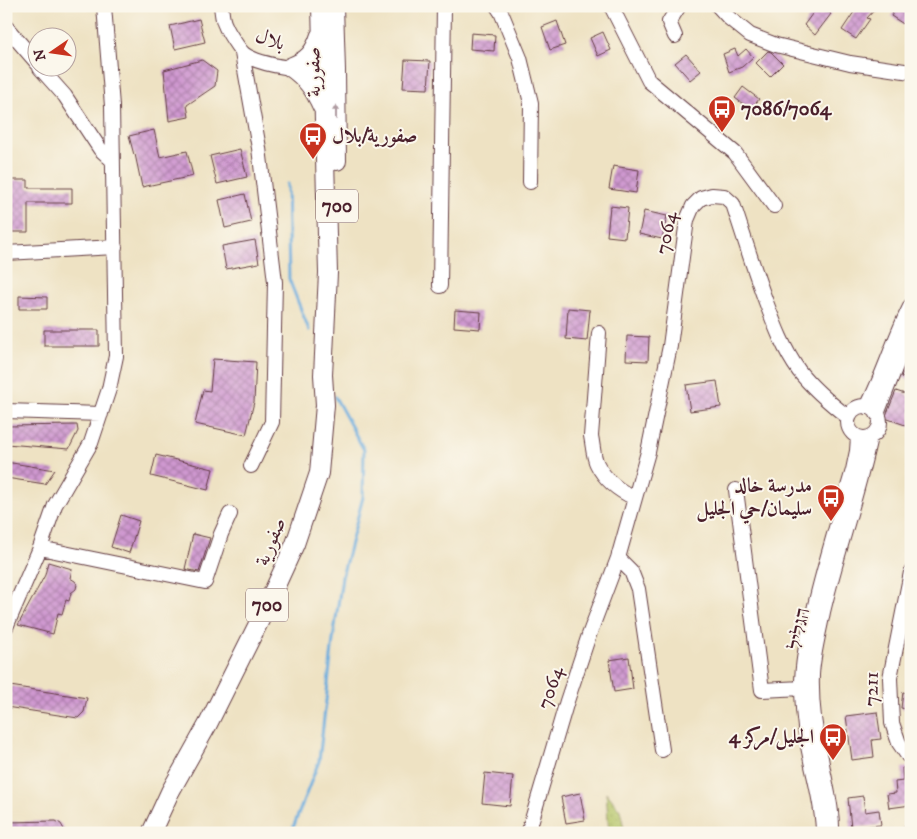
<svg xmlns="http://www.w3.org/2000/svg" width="917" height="839" font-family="'IM FELL DW Pica',Amiri,'Frank Ruhl Libre',serif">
  <defs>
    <pattern id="grass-dots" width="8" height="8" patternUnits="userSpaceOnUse" patternTransform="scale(1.25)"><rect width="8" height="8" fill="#b5c568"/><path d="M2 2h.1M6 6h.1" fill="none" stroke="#9da95a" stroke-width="1.8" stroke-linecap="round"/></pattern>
    <pattern id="building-cross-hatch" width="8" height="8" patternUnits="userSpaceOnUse" patternTransform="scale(1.25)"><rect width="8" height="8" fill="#cf98d0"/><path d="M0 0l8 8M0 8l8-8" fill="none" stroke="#aa7ba9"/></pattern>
  </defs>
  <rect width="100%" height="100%" fill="#fbf7ec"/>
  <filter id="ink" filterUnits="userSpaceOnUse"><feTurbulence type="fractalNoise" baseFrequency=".02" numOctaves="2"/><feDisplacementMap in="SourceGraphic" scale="10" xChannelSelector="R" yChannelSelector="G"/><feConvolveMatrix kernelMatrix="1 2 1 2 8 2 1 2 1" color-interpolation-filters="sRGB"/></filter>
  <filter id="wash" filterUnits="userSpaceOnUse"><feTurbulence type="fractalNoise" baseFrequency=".0096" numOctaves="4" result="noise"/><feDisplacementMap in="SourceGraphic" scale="20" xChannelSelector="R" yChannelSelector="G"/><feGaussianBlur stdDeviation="1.12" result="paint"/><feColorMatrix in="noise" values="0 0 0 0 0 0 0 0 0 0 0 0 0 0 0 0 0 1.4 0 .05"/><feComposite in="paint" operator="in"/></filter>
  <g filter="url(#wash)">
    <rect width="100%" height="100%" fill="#eee2c3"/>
    <path fill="url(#grass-dots)" stroke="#80724a" d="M606 792 620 810 625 833H609Z"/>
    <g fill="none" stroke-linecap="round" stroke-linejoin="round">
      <path stroke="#68abdd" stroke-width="3" d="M287 184 289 279 309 330
        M291 833 319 761 333 640 342 577 363 497 364 450 335 397"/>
    </g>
    <g id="blocks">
      <path fill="url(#building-cross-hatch)" d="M818 6H822L831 14 815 35 804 25Z
        M858 6H878L867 18 870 19 856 39 842 30Z
        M897 6H911V29L891 16Z
        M199 19 205 42 175 49 170 26Z
        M557 21 565 45 550 50 542 27Z
        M603 32 611 50 598 56 590 38Z
        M471 33 495 35 494 51 470 49Z
        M735 49 738 56 746 49 753 57 742 67 729 72 723 54Z
        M768 51 771 52 783 64 770 77 756 63Z
        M686 54 701 71 690 80 675 63Z
        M202 60 217 71 215 86 187 105 189 117 169 121 164 70Z
        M405 60 430 61 428 89 403 88Z
        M743 87 759 99 751 110 735 98Z
        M154 130 160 157 187 151 193 176 142 187 135 154 134 155 129 136Z
        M240 149 247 177 217 184 210 156Z
        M613 166 639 170 636 193 609 189Z
        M11 180H28V188H72V203H28V232H12Z
        M245 194 251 222 225 228 219 200Z
        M610 206 628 208 625 238 607 236Z
        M644 211 667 216 662 239 639 234Z
        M255 240 259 263 226 269 222 246Z
        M19 296 47 297V309H19Z
        M568 308 590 310 587 341 566 339Z
        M455 310 481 312 480 329 454 327Z
        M44 330H99V346H44Z
        M627 336 649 337 648 361 626 360Z
        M911 352V381L901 377Z
        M213 359 256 362 254 402 246 435 195 424 203 390 210 391Z
        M717 381 721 407 690 411 686 385Z
        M896 391 911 396V427L885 418Z
        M77 425 78 431 69 449 6 444V426Z
        M156 455 213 469 208 490 151 476Z
        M6 462 55 470 45 484 6 478Z
        M121 515 139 521 129 553 111 547Z
        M193 534 210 538 199 572 185 569Z
        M48 562 72 569 70 578 75 581 77 584 76 589 71 593 69 601 66 600 62 614 58 613 53 634 18 625 45 575Z
        M629 657 633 689 614 692 609 660Z
        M10 686 87 698 84 712 78 718 6 707Z
        M903 692 911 694V710L901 708Z
        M877 712 881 739 872 740 874 757 852 760 846 716Z
        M911 767V805L889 808 887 794 896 793 895 782 903 781 902 768Z
        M485 773 513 776 510 806 482 803Z
        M580 793 585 820 566 823 561 797Z
        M863 796 865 812 879 810 881 825 851 828 848 798Z
        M56 821 61 824 66 833H6V822Z"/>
    </g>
  </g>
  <g filter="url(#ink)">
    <use href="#blocks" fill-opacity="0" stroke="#633c42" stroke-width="1"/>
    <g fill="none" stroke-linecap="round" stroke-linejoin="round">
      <g stroke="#633c42" stroke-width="16">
        <path id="minor" d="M221 6C222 12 222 20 225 25 227 31 240 51 244 54 262 67 310 71 331 71
          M497 6 501 12 520 58 531 103 530 182
          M611 6 649 81 735 153 774 206
          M718 6 729 18 750 35 776 45 850 63 911 72
          M6 27 38 64
          M675 36 669 22 679 6
          M242 53 259 148 275 282 272 422 251 466
          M40 68 65 96 100 149 112 160
          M6 253 115 247
          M440 286 444 6
          M599 333 591 436C593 445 593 456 597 464 605 480 619 491 635 498
          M848 422a16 16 0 1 1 32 0a16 16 0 1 1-32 0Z
          M867 407C884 374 894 338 911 305
          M6 411 101 414
          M877 414 911 328
          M736 490 762 690 802 688
          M40 548 205 582 221 534 230 514
          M618 558 631 571 638 589 662 750
          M911 572 890 678 892 723 899 743 908 756 911 757
          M6 627 40 548 55 505 91 443 109 389 116 356 112 106 104 6
          M528 833 567 701 589 635 618 558 648 452 670 346 687 220 693 206 701 198 712 195 724 196 733 204C744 237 754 270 766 302 775 326 784 350 799 371 813 389 831 404 849 418
          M823 833C823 809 816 785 811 761 806 739 803 716 802 693 801 666 807 640 813 614 824 565 839 518 853 470L857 451 858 437
          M832 833C833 808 825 783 821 758 815 731 811 703 812 675 813 654 819 633 823 612 837 553 857 496 870 437
          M908 833 911 832"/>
      </g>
      <g stroke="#633c42" stroke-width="20">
        <path id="major" d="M334 6 336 70 337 161
          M290 67C306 78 314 89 322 107
          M290 67C308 60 314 53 320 35
          M151 833 170 792 208 724 262 616 295 544 319 473 325 405 323 375 328 273 321 6"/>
      </g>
      <use href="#minor" stroke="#fff" stroke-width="14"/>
      <use href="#major" stroke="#fff" stroke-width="18"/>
    </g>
    <defs><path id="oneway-solid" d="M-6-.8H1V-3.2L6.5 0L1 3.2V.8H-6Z" transform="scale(1.25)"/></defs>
    <use fill="#ae9aa0" href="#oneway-solid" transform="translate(336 112) rotate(-90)"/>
  </g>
  <defs>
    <g id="bus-pin" transform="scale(1.4375)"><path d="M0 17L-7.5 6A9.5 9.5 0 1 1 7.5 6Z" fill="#c8321e" stroke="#fbf7ec"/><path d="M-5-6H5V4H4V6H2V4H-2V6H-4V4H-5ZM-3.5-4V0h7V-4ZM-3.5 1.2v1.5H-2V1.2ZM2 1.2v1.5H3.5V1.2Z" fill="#fff"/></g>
  </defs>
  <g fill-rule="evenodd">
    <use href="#bus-pin" x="722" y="109"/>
    <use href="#bus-pin" x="313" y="136"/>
    <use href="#bus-pin" x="831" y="498"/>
    <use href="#bus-pin" x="833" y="737"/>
  </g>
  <g text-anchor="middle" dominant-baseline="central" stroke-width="4" stroke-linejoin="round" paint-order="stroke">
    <g fill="#fbf7ec" stroke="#7f6065" stroke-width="1">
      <rect x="316" y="189.5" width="42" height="33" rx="4"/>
      <rect x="246" y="588.5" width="42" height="33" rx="4"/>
    </g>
    <g font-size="19" font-weight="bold" fill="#4a1f2b">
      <text x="337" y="206">700</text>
      <text x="267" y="605">700</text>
    </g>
    <g font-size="20" fill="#4a1f2b" stroke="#fbf7ec">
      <text transform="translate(270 40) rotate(19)">بلال</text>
      <text transform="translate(314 72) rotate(-91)">صفورية</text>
      <text transform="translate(667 233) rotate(-79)">7064</text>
      <text transform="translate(271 542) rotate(-68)">صفورية</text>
      <text transform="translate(800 629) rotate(-79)">הגליל</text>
      <text transform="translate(551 688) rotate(-72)">7064</text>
      <text transform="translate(872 689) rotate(-89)">7211</text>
    </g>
    <g font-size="20" font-weight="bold" fill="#4a1f2b" stroke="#fbf7ec" text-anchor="start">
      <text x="741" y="109">7086/7064</text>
      <text x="332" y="136">صفورية/بلال</text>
      <text x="812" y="486" text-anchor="end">مدرسة خالد<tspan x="812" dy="23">سليمان/حي الجليل</tspan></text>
      <text x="814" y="737" text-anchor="end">الجليل/مركز 4</text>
    </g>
  </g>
  <rect width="917" height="839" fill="none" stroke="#fbf7ec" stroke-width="25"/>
  <g transform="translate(52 52) rotate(257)"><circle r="24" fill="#fbf7ec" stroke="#b4a19f"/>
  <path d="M0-4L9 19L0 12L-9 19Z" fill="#c8321e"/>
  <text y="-8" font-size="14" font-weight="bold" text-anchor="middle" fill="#4a1f2b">N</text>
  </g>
</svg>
